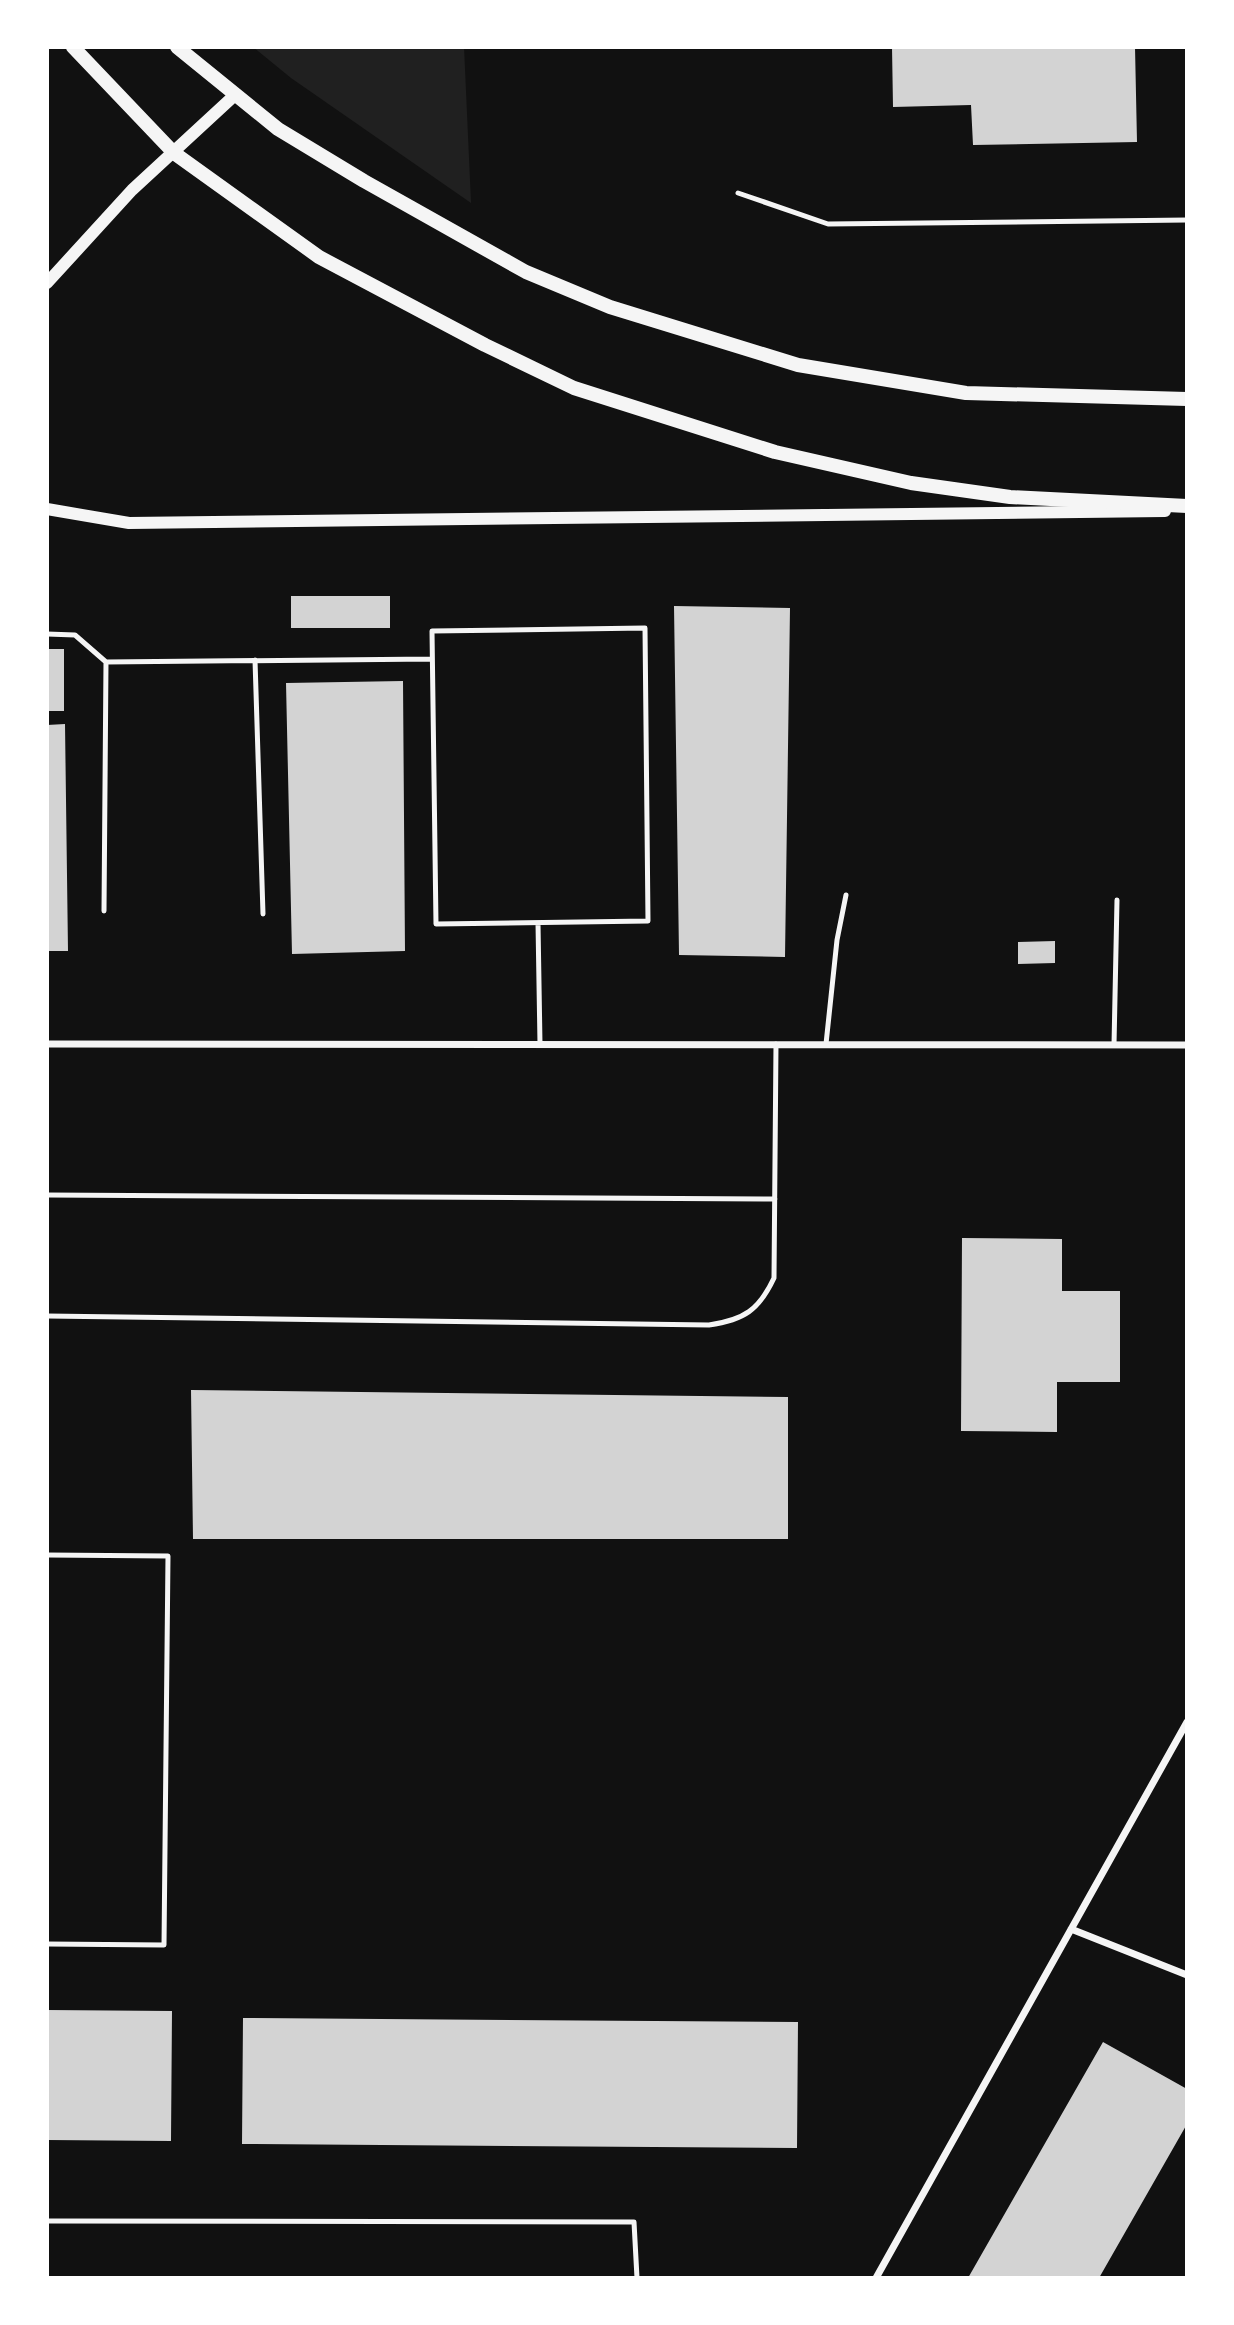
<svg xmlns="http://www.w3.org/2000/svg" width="1234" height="2325" font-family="Manrope,sans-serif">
  <rect width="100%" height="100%" fill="#111"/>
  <path fill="#202020" d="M253 47H464L471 203 291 78Z"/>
  <path fill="#d3d3d3" d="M892 47H1135L1137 142 973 145 971 105 893 107Z
    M291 596H390V628H291Z
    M674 606 790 608 785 957 679 955Z
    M47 649H64V711H47Z
    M403 681 405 951 292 954 286 683Z
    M65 724 68 951H47V725Z
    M1055 941V963L1018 964V942Z
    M962 1238 1062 1239V1291H1120V1382H1057V1432L961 1431Z
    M191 1390 788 1397V1539H193Z
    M47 2010 172 2011 171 2141 47 2140Z
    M243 2018 798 2022 797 2148 242 2144Z
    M1103 2042 1187 2089V2124L1099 2278H968Z"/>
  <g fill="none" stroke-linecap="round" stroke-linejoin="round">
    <path stroke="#f5f5f5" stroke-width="5" d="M738 193 828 224 1187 220
      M645 628 648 921 436 924 432 631Z
      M47 634 75 635 106 662 432 659
      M255 660 263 914
      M104 911 106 662
      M538 923 540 1044
      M826 1044 837 940 846 895
      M1114 1045 1117 900
      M47 1195 775 1199
      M47 1316 709 1325C744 1320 759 1310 774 1278L776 1044
      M47 1555 168 1556 164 1945 47 1944
      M47 2221 634 2222 637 2278"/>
    <path stroke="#f5f5f5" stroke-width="7" d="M47 1044 1187 1045
      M1071 1929 1187 1975
      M876 2278 1187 1722"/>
    <path stroke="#f5f5f5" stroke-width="12" d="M47 283 132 190 236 94
      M47 509 129 523 1165 511"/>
    <path stroke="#f5f5f5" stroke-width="14" d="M73 47 174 153 319 257 485 345 574 388 775 452 911 483 1010 497 1187 506
      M177 47 278 129 364 181 526 272 610 307 798 365 966 393 1187 399"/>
  </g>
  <rect width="1234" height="2325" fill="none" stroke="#ffffff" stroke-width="98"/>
</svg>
